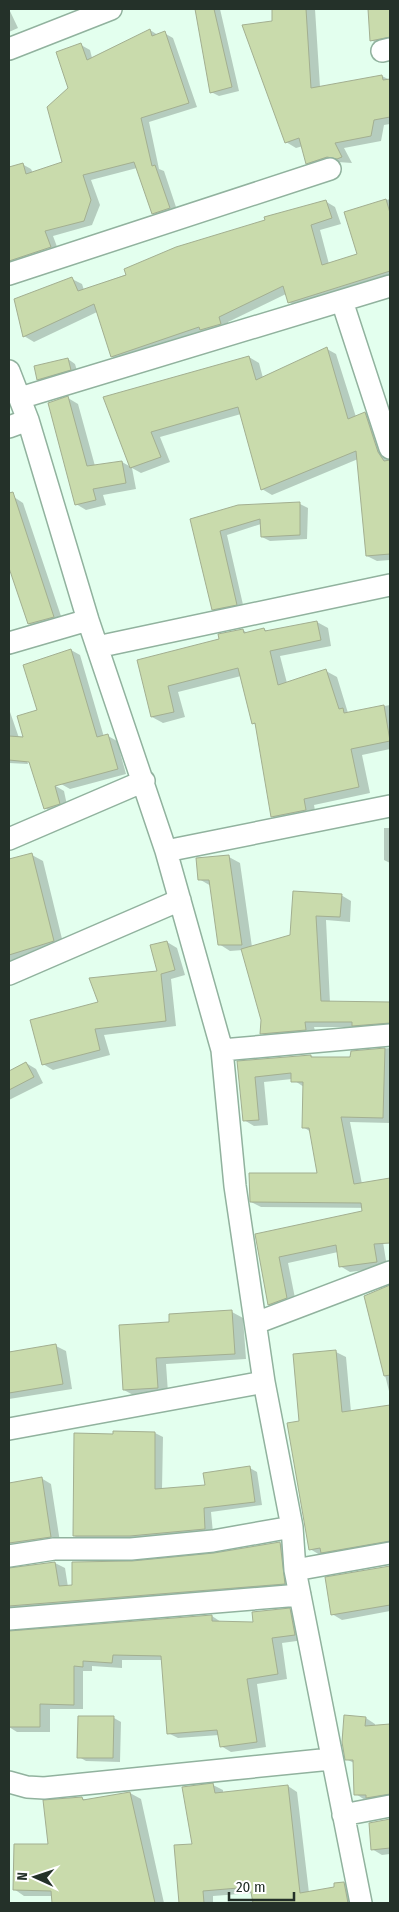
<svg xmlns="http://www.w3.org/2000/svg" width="399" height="1912" font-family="'Fira Sans Condensed',sans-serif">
  <rect width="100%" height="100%" fill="#e3ffee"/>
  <path fill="#0003" d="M9 9 18 28 9 32Z
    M196 9H220L239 91 219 96 211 92Z
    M273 9H315L320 87 382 76 390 80V124L384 125 381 141 344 148 352 163 338 162 318 169 308 163 303 146 296 148 286 142Z
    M369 9H390V44L382 46 371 40Z
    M150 30 158 35 164 33 173 38 197 107 149 122 159 169 164 171 178 213 162 218 153 213 137 168 91 180 100 205 92 225 53 236 59 252 9 267V169L22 164 31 169 33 173 63 163 69 89 81 45 90 50 92 58Z
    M390 199V279L298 307 289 302 286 294 228 322 230 329 122 362 112 357 97 312 34 342 24 336 72 279 82 284 84 290 325 201 335 207 341 224 320 230 329 264 358 255 346 212Z
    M327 349 336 354 356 417 365 413 375 419 390 461V560L377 561 367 556 358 459 272 495 262 489 241 414 160 437 170 462 141 473 132 468 136 489 103 495 106 505 86 510 76 504 68 398 78 404 95 466 122 462 131 467 105 398 249 357 259 363 263 378Z
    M68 359 75 364 78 374 46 383 38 379Z
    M14 497 23 503 63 622 39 629 29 624 9 564V499Z
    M300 504 308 508 307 539 270 541 262 537 261 524 227 535 244 609 221 613 214 609 192 520Z
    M317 622 328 628 331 646 280 656 287 683 326 671 337 677 348 713 390 705V749L362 755 370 793 314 805 316 816 283 823 272 816 256 725 253 723 241 676 178 692 185 717 163 723 152 717 138 661 221 640 243 630 247 633 264 629 269 632Z
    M71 650 80 655 104 737 108 736 117 741 126 774 70 789 61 784Z
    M9 709 28 764 9 763Z
    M54 785 64 791 68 810 55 814 45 808Z
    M384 828H390V863L384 860Z
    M32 855 43 861 64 947 9 964V861Z
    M229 857 240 863 252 947 292 936 341 895 351 901 350 922 326 920 330 1003 390 1004V1028L363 1031 356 1027H314L316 1035 271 1039 261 1033 262 1020 243 950 230 951 219 944 211 886 199 879Z
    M167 942 177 948 185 975 171 979 176 1026 104 1035 110 1055 53 1070 43 1064 99 1003 158 972Z
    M390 1048V1123L350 1122 362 1184 378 1208 261 1207 251 1202 319 1174 311 1132 303 1127 304 1087 292 1079 264 1082 268 1125 254 1126 244 1120 238 1062 311 1056 315 1058H352V1052Z
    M26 1063 36 1069 43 1083 9 1100V1072Z
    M379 1217 387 1267 350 1272 340 1266 338 1252 288 1263 296 1303 279 1310 269 1304 256 1235Z
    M390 1287V1395L365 1296Z
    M232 1312 243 1318 246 1359 166 1364 168 1393 135 1396 124 1390 171 1323Z
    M56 1346 66 1351 72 1389 9 1399V1353Z
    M336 1352 346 1357 351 1412 390 1406V1547L320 1555 310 1549 300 1422Z
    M155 1433 163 1437 162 1489 206 1486 250 1468 257 1472 262 1505 211 1512 213 1533 139 1540H82L74 1536 75 1435Z
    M41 1478 51 1484 60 1542 9 1555V1484Z
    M280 1543 290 1549 294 1589 9 1618V1569L55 1563 65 1568 68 1587 132 1563 214 1555Z
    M390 1567V1611L342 1620 332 1614 326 1578Z
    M290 1610 299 1615 304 1640 282 1643 287 1679 257 1684 266 1747 231 1752 221 1746 219 1735 178 1738 168 1733 163 1660H122V1668L92 1666V1671H83V1709H50V1732H17L9 1727V1632L212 1616 221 1622 254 1623Z
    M114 1718 121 1722 120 1762 86 1761 79 1757Z
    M366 1718 375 1724V1726L390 1725V1801L365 1800 356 1794 354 1763 346 1759Z
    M213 1785 223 1790V1793L288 1786 297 1792 309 1893 335 1888 344 1883 354 1889 357 1903H255L253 1893 213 1896V1903H180L175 1847 194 1845Z
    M130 1793 141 1799 164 1903H55L54 1896H24L14 1889 50 1846 82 1798 87 1801Z
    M390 1819V1854L382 1855 372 1849 370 1824Z"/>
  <path fill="#c9dbac" stroke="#a3af91" d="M195 9H214L232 87 210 93Z
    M272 9H306L311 88 382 75 383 80 390 79V117L374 120 371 136 335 143 342 157 337 159 327 157 306 164 299 138 285 143 242 25 272 21Z
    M368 9H390V37L370 41Z
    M150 29 152 36 165 31 189 103 141 118 152 166 155 165 170 208 152 214 134 162 83 175 91 200 84 221 45 231 51 247 9 261V167L23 163 26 174 62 162 47 107 68 88 56 52 81 43 87 60Z
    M386 199 390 213V271L288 303 283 286 219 317 221 324 200 330 199 327 111 357 94 304 23 337 14 299 72 277 78 291 126 275 124 269 176 247 265 220 264 217 326 200 332 218 311 225 322 265 357 254 344 212Z
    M327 347 348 419 365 412 378 452 384 461 390 460V554L366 556 356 451 261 490 238 407 151 432 161 457 130 468 103 397 249 356 256 380Z
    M68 358 71 370 37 380 34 366Z
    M68 396 87 466 122 461 126 483 93 489 96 500 75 505 48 403Z
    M13 492 54 617 28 624 9 568V493Z
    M300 502V535L261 537 260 519 220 531 237 605 212 610 190 519 238 505Z
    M317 621 321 640 270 651 278 685 326 669 339 709 343 708 344 713 384 705 390 741 351 749 359 787 304 799 306 810 271 817 255 723 252 724 238 668 168 686 174 712 151 717 137 660 219 639 218 634 243 629 244 633 264 628 265 631Z
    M71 649 97 737 108 734 118 769 55 786 60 804 44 809 29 762 9 760V736L23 737 17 716 37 710 23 665Z
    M32 853 54 941 9 955V859Z
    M229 855 242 945H218L209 880H198L196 858Z
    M293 891 342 894 340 917 316 916 321 1001 390 1002V1023L352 1026V1022H305L306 1030 260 1034 261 1020 241 949 290 935Z
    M167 941 175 970 161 974 166 1021 95 1029 100 1050 42 1065 30 1020 98 1002 89 978 157 971 150 945Z
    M385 1048 383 1118 341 1117 354 1184 390 1178V1243L374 1244 377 1262 339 1267 336 1245 279 1257 287 1298 268 1305 255 1234 362 1211 361 1203 250 1202 249 1173H317L309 1128H302L303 1082H291V1073L255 1077 259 1120 243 1121 237 1061 311 1055V1057H350L351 1051Z
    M26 1062 34 1077 9 1090V1071Z
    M390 1285V1375L384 1376 364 1296Z
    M232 1310 235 1354 156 1358 158 1388 123 1390 119 1325 169 1322V1314Z
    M56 1344 63 1384 9 1393V1352Z
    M336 1350 342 1412 390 1405V1541L321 1553 320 1548 309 1550 287 1423 299 1421 293 1354Z
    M113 1431 155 1432V1489L205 1485 203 1473 250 1466 255 1502 204 1508 205 1529 130 1536H73L74 1433 113 1434Z
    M42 1477 51 1537 9 1543V1483Z
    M280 1542 285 1584 9 1606V1568L55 1562 59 1586 72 1585V1562L132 1561 214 1553Z
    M390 1566V1605L331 1615 325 1577Z
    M290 1608 295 1635 272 1638 278 1674 247 1679 257 1742 220 1747 217 1730 167 1734 161 1656 113 1655 112 1663 83 1661V1667L74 1666V1705L40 1704V1727H9V1631L212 1615V1621L253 1622 252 1612Z
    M344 1715 366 1717 365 1726 390 1724V1794L366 1798V1795H354L353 1760H345L342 1742Z
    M78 1716H114L113 1758H77Z
    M213 1783 215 1793 288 1785 300 1893 334 1887V1883L344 1882 348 1903H253L250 1887 203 1891 204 1903H179L174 1845 192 1844 182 1787Z
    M130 1792 155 1903H52L51 1891 13 1890 14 1844H48L43 1800 82 1797 83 1800Z
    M390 1819V1848L371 1850 369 1823Z"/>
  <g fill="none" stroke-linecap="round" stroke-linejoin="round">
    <g stroke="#91b29e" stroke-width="24">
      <path id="minor" d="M9 49 111 9
        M382 51 390 49
        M9 274 330 169
        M342 301 390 448
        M9 371 28 420 88 620 166 851 222 1050 235 1186 264 1382 292 1527 295 1570 361 1903
        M20 398 390 286
        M9 427 28 420
        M9 643 88 620
        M97 647 390 585
        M9 839 144 781
        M166 851 390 806
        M9 974 180 900
        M222 1050 390 1035
        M256 1323 390 1272
        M9 1429 264 1382
        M9 1556 54 1549H131L213 1541 292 1527
        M295 1570 390 1553
        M9 1619 300 1595
        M9 1782 27 1787 44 1788 331 1759
        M343 1815 390 1806"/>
    </g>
    <use href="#minor" stroke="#fff" stroke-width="21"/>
  </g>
  <rect width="399" height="1912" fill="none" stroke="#243129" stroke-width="20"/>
  <g transform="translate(35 1877) rotate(273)" stroke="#ffffff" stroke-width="4" paint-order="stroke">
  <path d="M0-4L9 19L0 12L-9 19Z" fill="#243129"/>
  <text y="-8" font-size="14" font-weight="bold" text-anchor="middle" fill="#243129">N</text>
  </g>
  <path d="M229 1892v8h65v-8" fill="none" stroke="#243129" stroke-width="2.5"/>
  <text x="236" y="1892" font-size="15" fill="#243129" stroke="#ffffff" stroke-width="4" paint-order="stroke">20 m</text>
</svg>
